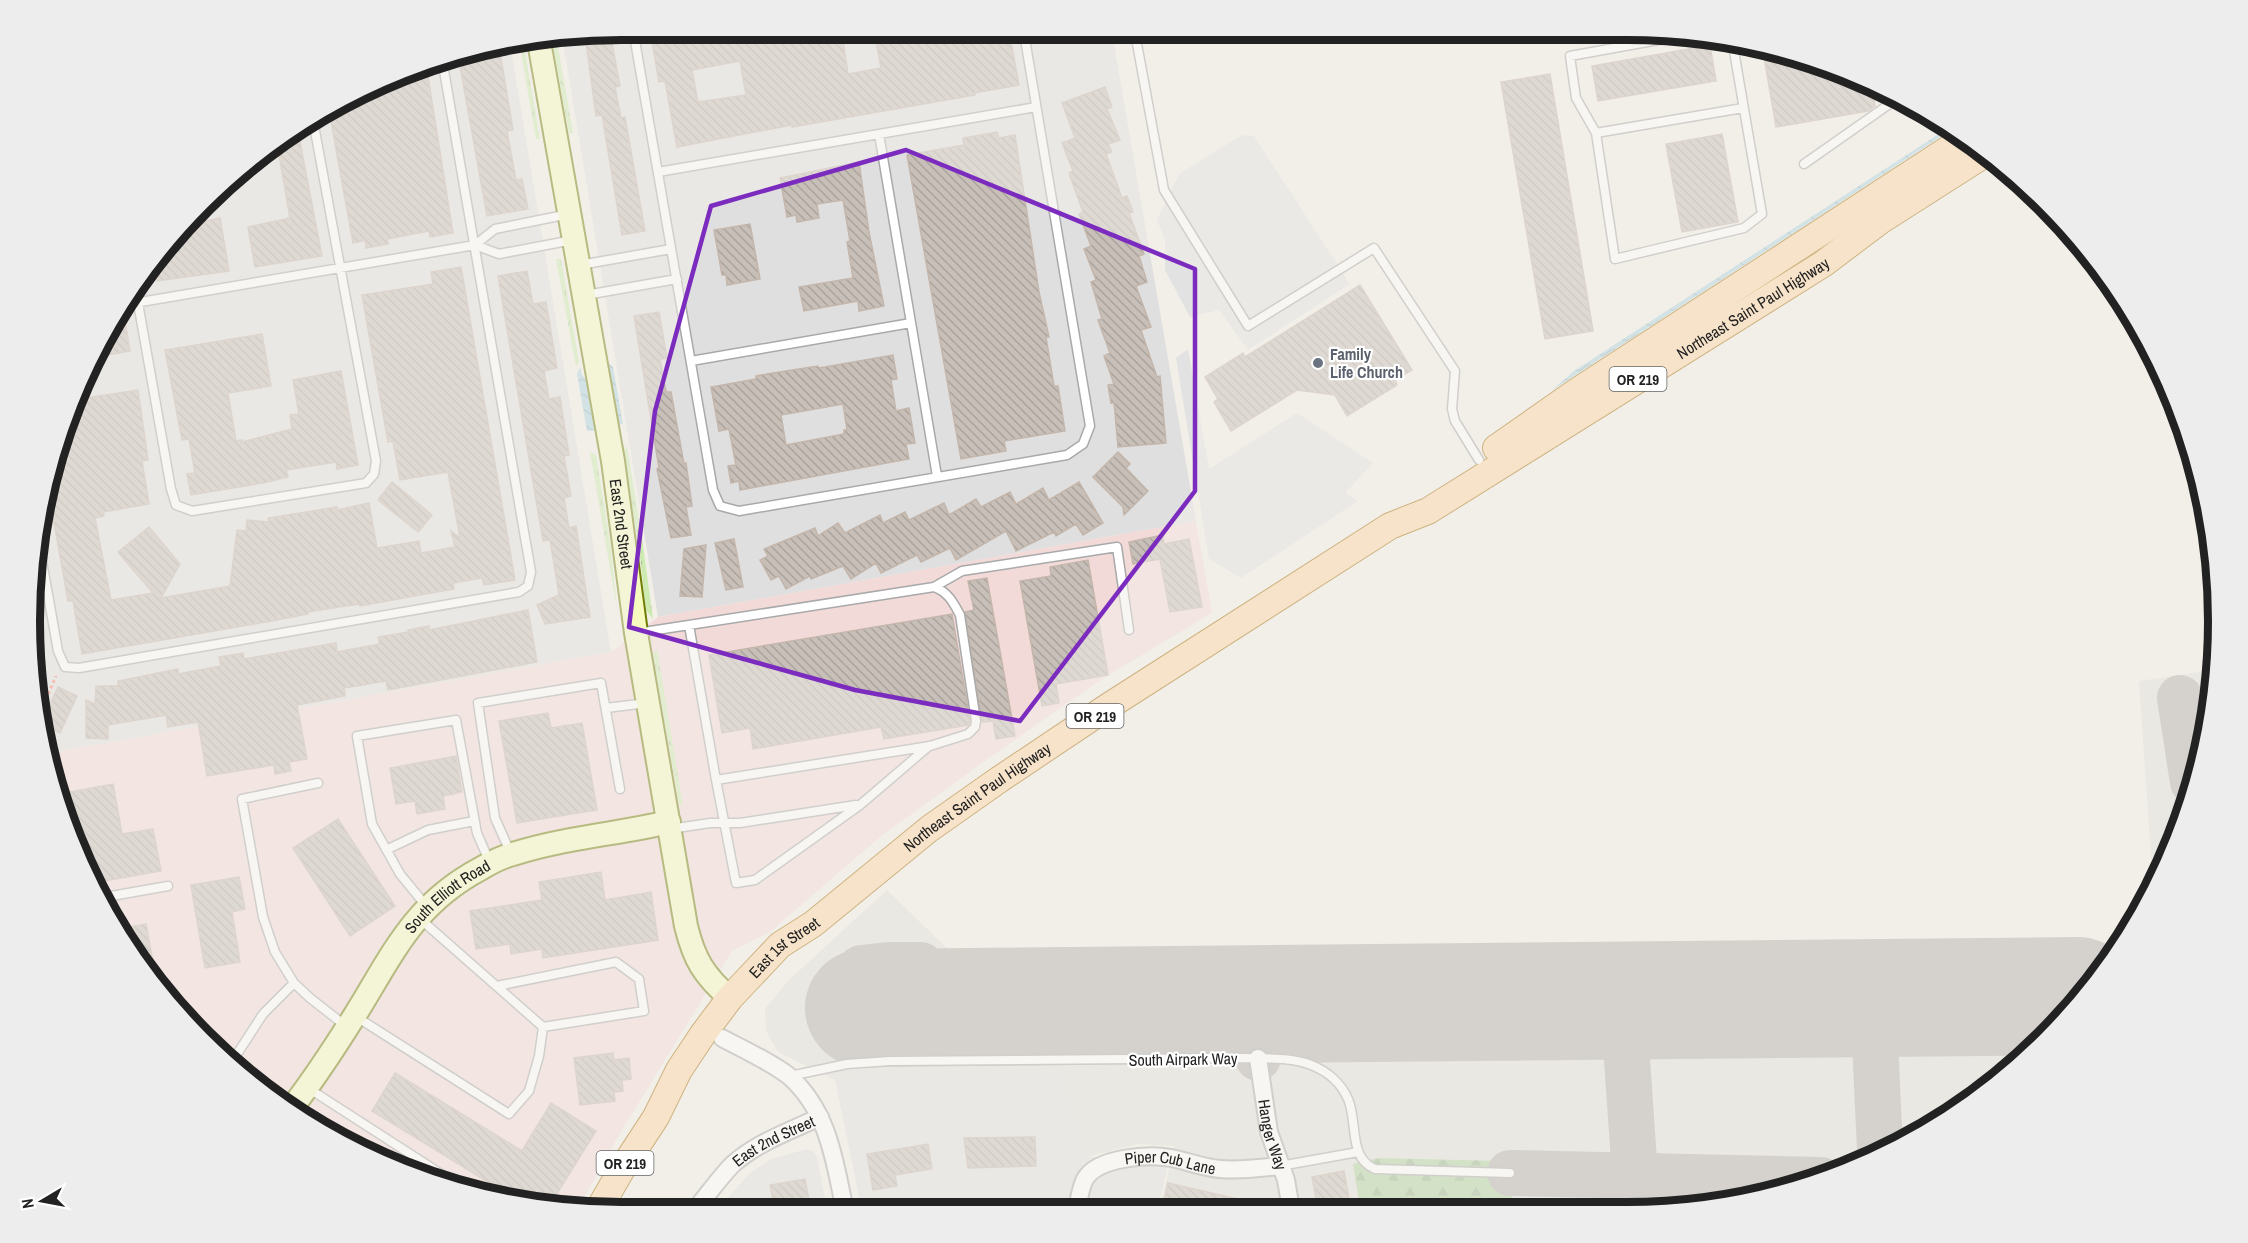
<svg xmlns="http://www.w3.org/2000/svg" width="2248" height="1243" font-family="'Archivo Narrow',sans-serif">
  <defs>
    <pattern id="grass-tufts" width="24" height="20" patternUnits="userSpaceOnUse" patternTransform="scale(1.5)"><rect width="24" height="20" fill="#cdebb0"/><path d="M3 7l-1-3M5 7V3M7 7l1-3M15 17l-1-3M17 17v-4M19 17l1-3" fill="none" stroke="#b0c997"/></pattern>
    <pattern id="forest-firs" width="22" height="20" patternUnits="userSpaceOnUse" patternTransform="scale(1.5)"><rect width="22" height="20" fill="#add19e"/><path d="M5 1l3.5 6h-7zM16 11l3.5 6h-7z" fill="#95b388"/></pattern>
    <pattern id="water-waves" width="16" height="10" patternUnits="userSpaceOnUse" patternTransform="scale(1.5)"><rect width="16" height="10" fill="#aad3df"/><path d="M0 5q4-4 8 0t8 0" fill="none" stroke="#92b5bf"/></pattern>
    <pattern id="building-back-hatch" width="6" height="6" patternUnits="userSpaceOnUse" patternTransform="scale(1.5)"><rect width="6" height="6" fill="#c7bfb8"/><path d="M-1 5l2 2M0 0l6 6M5-1l2 2" fill="none" stroke="#aba49e"/></pattern>
  </defs>
  <rect width="100%" height="100%" fill="#f2efe9"/>
  <path fill="#e0dfdf" d="M1112 33 1196 521 658 617 562 35Z
    M510 43 611 652 46 754 41 737 31 660 35 545 50 468 91 360 130 293 203 203 262 152 360 91 432 61Z
    M1061 1070 1086 1157 1169 1158 1158 1210 862 1211 835 1080 856 1075Z
    M807 1149 813 1151 817 1157 827 1211H716L750 1173 771 1159Z"/>
  <path fill="#f2dad9" d="M1196 521 1212 613 1102 679 996 753 879 838 770 932 732 951 616 1140 577 1211 432 1182 325 1134 232 1066 177 1011 109 918 75 848 46 754 611 652 658 617Z"/>
  <path fill="#e1dfda" d="M2214 670 2213 699 2186 812 2153 885 2139 681Z
    M887 890 958 959 1005 976 2100 967 2045 1040 1955 1113 1817 1181 1703 1208 1514 1209 1504 1161 1379 1158 1353 1165 1360 1209 1159 1210 1175 1146 1137 1144 1086 1157 1061 1070 856 1075 835 1080 778 1052 766 1031 765 1009 789 980Z"/>
  <path fill="url(#grass-tufts)" d="M551 35H556L573 133H569Z
    M523 40 540 139H536L519 41Z
    M556 259H561L579 362 576 367Z
    M627 446 642 538 653 619 646 610 639 549 623 451Z
    M590 452 596 455 611 548 617 609Z
    M657 649 683 806 679 803 653 654Z"/>
  <path fill="url(#forest-firs)" d="M1379 1158 1505 1161 1514 1209H1360L1353 1164Z"/>
  <path fill="#e2e2e2" d="M1242 135 1254 136 1350 284 1248 350 1219 310 1190 317 1165 270V240L1157 220 1179 174Z
    M1188 349 1209 469 1297 413 1373 463 1345 493 1358 501 1241 578 1209 559 1176 358Z"/>
  <path fill="url(#water-waves)" d="M1948 128 1951 130 1551 391 1574 371Z
    M608 363 613 367 623 424 616 425 608 377 610 371Z
    M580 367 582 375 586 380 596 430 587 431 577 374Z"/>
  <g fill="none" stroke-linecap="round" stroke-linejoin="round">
    <path stroke="#b1b0ac" stroke-width="46" d="M2180 698 2193 782
      M1873 998 1880 1150
      M1623 1001 1635 1176
      M1254 1004 1258 1058
      M864 1008 854 994V976L861 968 889 965H921L934 978 950 1007
      M1510 1173 1821 1180"/>
    <path stroke="#b1b0ac" stroke-width="118" d="M864 1008 2078 996"/>
  </g>
  <path fill="url(#building-back-hatch)" stroke="#c4b6ab" stroke-width="1.5" fill-rule="evenodd" d="M842 34 848 74 881 68 875 34H990L991 45 1011 42 1019 85 974 93 975 95 792 127V125L677 147 665 81 659 82 652 42 694 35ZM740 61 746 95 698 102 692 70Z
    M611 38 620 86 615 87 621 118 625 117 645 231 622 235 602 115 596 116 586 42Z
    M1710 45 1716 81 1598 101 1592 66Z
    M499 46 513 130 507 131 516 180 522 179 528 209 487 216 458 55Z
    M1763 51 1816 61 1872 86 1875 106 1868 111 1776 127Z
    M426 64 453 233 430 237 429 231 387 239 388 244 366 248 365 240 353 243 329 110 341 102 377 96 373 85Z
    M1550 74 1593 331 1545 339 1501 82Z
    M1105 87 1112 107 1107 109 1120 140 1108 144 1112 152 1106 154 1122 198 1127 196 1133 212 1129 213 1144 254 1139 256 1147 282 1136 286 1151 327 1141 330 1157 377 1160 376 1166 443 1118 447 1114 402 1111 403 1108 385 1114 384 1104 356 1110 353 1098 320 1102 319 1091 282 1096 280 1084 249 1091 246 1079 214 1083 212 1069 173 1073 171 1062 143 1075 138 1062 103Z
    M296 131 298 142H300L322 256 255 267 248 227 290 218 277 143Z
    M997 132 999 138 1015 135 1039 292 1049 337H1046L1054 386H1058L1065 431 1004 441 1006 451 961 459 907 155 964 145 963 138Z
    M1722 134 1738 222 1682 232 1666 144Z
    M859 162 869 232 884 306 859 311 858 301 804 311 799 287 853 278 847 242 850 241 843 200 817 204 819 218 797 222 796 215 787 217 780 178Z
    M220 218 229 271 157 281 154 263 185 226Z
    M750 224 760 279 727 285 726 275H722L714 230Z
    M461 267 515 580 484 585 482 578 453 583 454 589 360 606 359 604 307 612 308 614 266 622 82 654 73 601H68L47 483 50 468 83 381 86 398 138 390 148 460 142 461 149 504 103 512 104 516 95 518 111 600 153 593 118 552 149 527 180 564 161 598 230 586 237 530 246 531 247 520 269 522 268 518 337 507V510L369 503 377 548 419 541 421 553 455 547 451 531 460 538 448 472 400 480 393 441 388 442 362 295 433 284 431 272Z
    M527 271 533 304 546 302 557 368 544 371 549 399 560 397 569 455 564 456 571 496 564 498 569 528 576 526 590 617 545 624 537 605 559 595 550 540 543 541 498 276Z
    M1360 285 1412 370 1395 380 1397 385 1347 416 1335 395 1297 390 1231 431 1214 402 1218 399 1205 377 1243 353 1245 357Z
    M659 312 667 358 660 359 666 392H671L684 464 686 463 692 506 686 507 691 535 671 538 657 469 659 468 634 316Z
    M125 321 130 351 92 358 112 324Z
    M262 334 271 386 228 393 236 441 242 440V442L292 429 290 415 299 414 293 380 341 371 358 465 337 469 336 462 286 470 288 477 263 483 191 495 187 474 195 473 189 439 182 440 165 350Z
    M893 355 897 379 891 380 896 411 909 408 915 443 906 444 909 459 740 490 739 481 731 483 728 466 736 465 729 429 719 431 711 387 756 379V376L773 373 818 366 819 368ZM843 404 847 430H844V434L786 445 781 415Z
    M1118 452 1130 464 1126 468 1148 491 1124 515 1123 507 1093 477Z
    M392 482 432 515 418 532 378 500Z
    M1079 482 1103 523 1083 535 1076 524 1056 536 1054 532 1016 551 1006 531 956 560 950 548 921 562 917 555 881 573 876 563 851 579 843 566 811 579 810 576 786 589 779 576 771 580 760 560 768 556 764 549 815 528 818 536 838 523 845 533 880 515 883 523 905 512 909 520 944 503 949 515 976 499 981 507 1010 492 1016 504 1043 488 1049 500Z
    M1163 535 1164 544 1189 539 1202 607 1170 612 1160 559 1133 564 1129 542Z
    M734 539 743 587 726 590 715 543Z
    M706 545 702 597 680 596 684 549Z
    M1088 560 1108 675 1056 684 1059 703 1042 706 1020 581 1051 576 1050 567Z
    M987 578 1015 736 996 739 993 721 982 722 965 612 974 610 968 581Z
    M528 610 537 662 388 690 386 681 344 688 345 696 297 705 307 759 289 762 291 771 275 774 274 765 207 776 198 722 168 727 166 715 108 725V739L86 738V700L95 704 96 686H118V681L178 669V674L221 666 219 657 243 653 244 659 336 643 337 652 380 644 378 637 408 632V630L429 626V630Z
    M952 614 970 721 968 725 884 739 881 727 753 749 750 728 722 733 709 655Z
    M58 687 77 696 60 733 41 724Z
    M548 713 551 728 582 723 597 810 517 823 499 721Z
    M456 756 462 792 443 796 445 809 417 814 415 801 396 804 390 768Z
    M113 784 122 834 153 829 161 871 93 883 75 848 59 794Z
    M338 819 395 906 350 936 293 848Z
    M601 872 605 900 651 892 658 940 543 958 542 949 511 954 510 944 476 949 470 911 542 900 539 882Z
    M239 877 245 909 232 912 240 962 205 968 191 885Z
    M146 924 157 984 118 929Z
    M613 1053 614 1060 629 1058 631 1079 622 1080 623 1091 614 1092 615 1101 580 1105 574 1058Z
    M395 1073 522 1151 551 1103 596 1131 550 1205 514 1198 372 1111Z
    M1035 1137 1036 1166 968 1168 964 1138Z
    M928 1144 932 1169 895 1175 897 1186 873 1190 867 1154Z
    M1344 1171 1351 1209H1318L1312 1177Z
    M805 1179 811 1211H775L770 1185Z
    M1168 1183 1260 1204V1209L1162 1210Z"/>
  <g fill="none" stroke-linecap="round" stroke-linejoin="round">
    <g stroke="#a9a9a9" stroke-width="11">
      <path id="lane" d="M1135 33 1164 190 1248 326 1374 248 1455 371 1452 409 1455 421 1479 460
        M634 35 713 490 720 506 739 511 1067 455 1083 444 1090 426 1024 33
        M1733 45 1762 214 1744 228 1615 259 1596 133 1743 108
        M1596 133 1576 98 1570 56 1686 35
        M879 134 937 476
        M1804 164 1898 98
        M658 172 1036 107
        M475 245 499 254 573 240
        M580 265 671 249
        M135 286 171 489 176 505 192 511 366 483 374 474 376 461 313 120
        M586 295 677 279
        M123 305 475 245 495 229 569 214
        M691 361 911 323
        M37 533 58 651 65 667 79 668 519 592 528 586 531 572 442 59
        M934 587 962 571 1117 547 1129 630
        M637 633 689 625 934 587C948 592 953 602 960 615L976 721 975 727 968 734 930 746 716 780 689 625
        M606 708 647 703
        M716 780 736 883 755 880 860 805 929 746
        M318 783 242 799 263 917 275 952 294 983 310 998 347 1027
        M670 829 710 823H740L856 805
        M388 849 428 830 474 821
        M511 854 495 818 478 703 601 683 620 789
        M100 898 168 886
        M427 907 400 874 372 824 357 736 456 720 477 833 490 863
        M497 986 616 962 639 979 644 1011 543 1027
        M355 1016 509 1114 529 1091 539 1056 543 1027 419 918
        M230 1065 263 1014 294 983
        M790 1076 847 1064 890 1061 1246 1058C1267 1059 1292 1057 1311 1065 1327 1071 1341 1083 1348 1099 1358 1122 1348 1158 1375 1169L1510 1173
        M308 1088 463 1188
        M1280 1166 1358 1152"/>
    </g>
    <g stroke="#a9a9a9" stroke-width="20">
      <g id="street">
        <path d="M722 1038C741 1048 775 1064 790 1077 829 1112 835 1163 845 1211"/>
        <path id="s1" d="M1258 1058 1269 1132 1286 1180 1291 1209"/>
        <path id="s2" d="M1077 1210C1079 1199 1080 1189 1085 1179 1098 1157 1149 1154 1171 1158 1187 1161 1204 1168 1220 1169 1240 1171 1260 1168 1280 1166"/>
        <path id="s3" d="M694 1211C707 1196 719 1178 733 1164 758 1142 790 1131 820 1117"/>
      </g>
    </g>
    <g stroke="#707d05" stroke-width="26">
      <g id="secondary">
        <path id="s4" d="M538 36 613 461 636 633 686 926C694 959 704 976 730 998"/>
        <path id="s5" d="M291 1109C314 1079 335 1047 355 1015 393 954 413 905 480 869 490 863 501 857 513 854 563 838 617 834 669 822"/>
      </g>
    </g>
    <g stroke="#a06b00" stroke-width="28">
      <g id="primary">
        <path d="M1496 448 1576 392 1964 139"/>
        <path id="s6" d="M597 1212 622 1169 656 1117 679 1070 703 1034 730 998 780 945 813 924 929 829 1000 779 1109 706 1390 526 1428 511 1823 264 1880 221 1985 154"/>
      </g>
    </g>
    <path stroke="#fa8072" stroke-width="3" stroke-dasharray="3 3" stroke-linecap="butt" d="M39 716 56 676"/>
    <use href="#lane" stroke="#fff" stroke-width="8"/>
    <use href="#street" stroke="#fff" stroke-width="16"/>
    <use href="#secondary" stroke="#f7fabf" stroke-width="22"/>
    <use href="#primary" stroke="#fcd6a4" stroke-width="26"/>
  </g>
  <path d="M0 0H2248V1243H0ZM906 150 1195 269V491L1020 721 855 690 629 627 655 411 711 206Z" fill="#f2efe9" fill-opacity=".55" fill-rule="evenodd"/>
  <path fill="none" stroke="#7b2cbf" stroke-width="4.5" stroke-linejoin="round" d="M906 150 1195 269V491L1020 721 855 690 629 627 655 411 711 206Z"/>
  <circle fill="#6b7280" stroke="#fff" stroke-width="2" cx="1318" cy="363" r="6"/>
  <g text-anchor="middle" dominant-baseline="central" stroke-width="4.5" stroke-linejoin="round" paint-order="stroke">
    <g fill="#fff" stroke="#646464" stroke-width="1.5">
      <rect x="1609.5" y="367" width="57" height="24" rx="4.5"/>
      <rect x="1066.5" y="704" width="57" height="24" rx="4.5"/>
      <rect x="596.5" y="1151" width="57" height="24" rx="4.5"/>
    </g>
    <g font-size="15" font-weight="bold" fill="#222">
      <text x="1638" y="379">OR 219</text>
      <text x="1095" y="716">OR 219</text>
      <text x="625" y="1163">OR 219</text>
    </g>
    <g font-size="16" fill="#222" stroke="#fff">
      <text stroke="none"><textPath href="#s6" startOffset="1490">Northeast Saint Paul Highway</textPath></text>
      <text stroke="none"><textPath href="#s4" startOffset="495">East 2nd Street</textPath></text>
      <text stroke="none"><textPath href="#s6" startOffset="572">Northeast Saint Paul Highway</textPath></text>
      <text stroke="none"><textPath href="#s5" startOffset="266">South Elliott Road</textPath></text>
      <text stroke="none"><textPath href="#s6" startOffset="327">East 1st Street</textPath></text>
      <text transform="translate(1183 1059) rotate(-1)">South Airpark Way</text>
      <text stroke="none"><textPath href="#s1" startOffset="78">Hanger Way</textPath></text>
      <text stroke="none"><textPath href="#s3" startOffset="108">East 2nd Street</textPath></text>
      <text stroke="none"><textPath href="#s2" startOffset="124">Piper Cub Lane</textPath></text>
    </g>
    <g font-size="16" font-weight="bold" fill="#5b616d" stroke="#fff" text-anchor="start">
      <text x="1330" y="354">Family<tspan x="1330" dy="18">Life Church</tspan></text>
    </g>
  </g>
  <path d="M0 0H2248V1243H0ZM621 40H1627A581 581 0 0 1 2208 621V621A581 581 0 0 1 1627 1202H621A581 581 0 0 1 40 621V621A581 581 0 0 1 621 40Z" fill="#ededed" fill-rule="evenodd"/>
  <path fill="none" stroke="#222" stroke-width="8" d="M621 40H1627A581 581 0 0 1 2208 621V621A581 581 0 0 1 1627 1202H621A581 581 0 0 1 40 621V621A581 581 0 0 1 621 40Z"/>
  <g transform="translate(42 1201) rotate(260)" stroke="#ffffff" stroke-width="4.5" paint-order="stroke">
  <path d="M0-4.5L10 22L0 15L-10 22Z" fill="#222222"/>
  <text y="-9" font-size="16" font-weight="bold" text-anchor="middle" fill="#222222">N</text>
  </g>
</svg>
